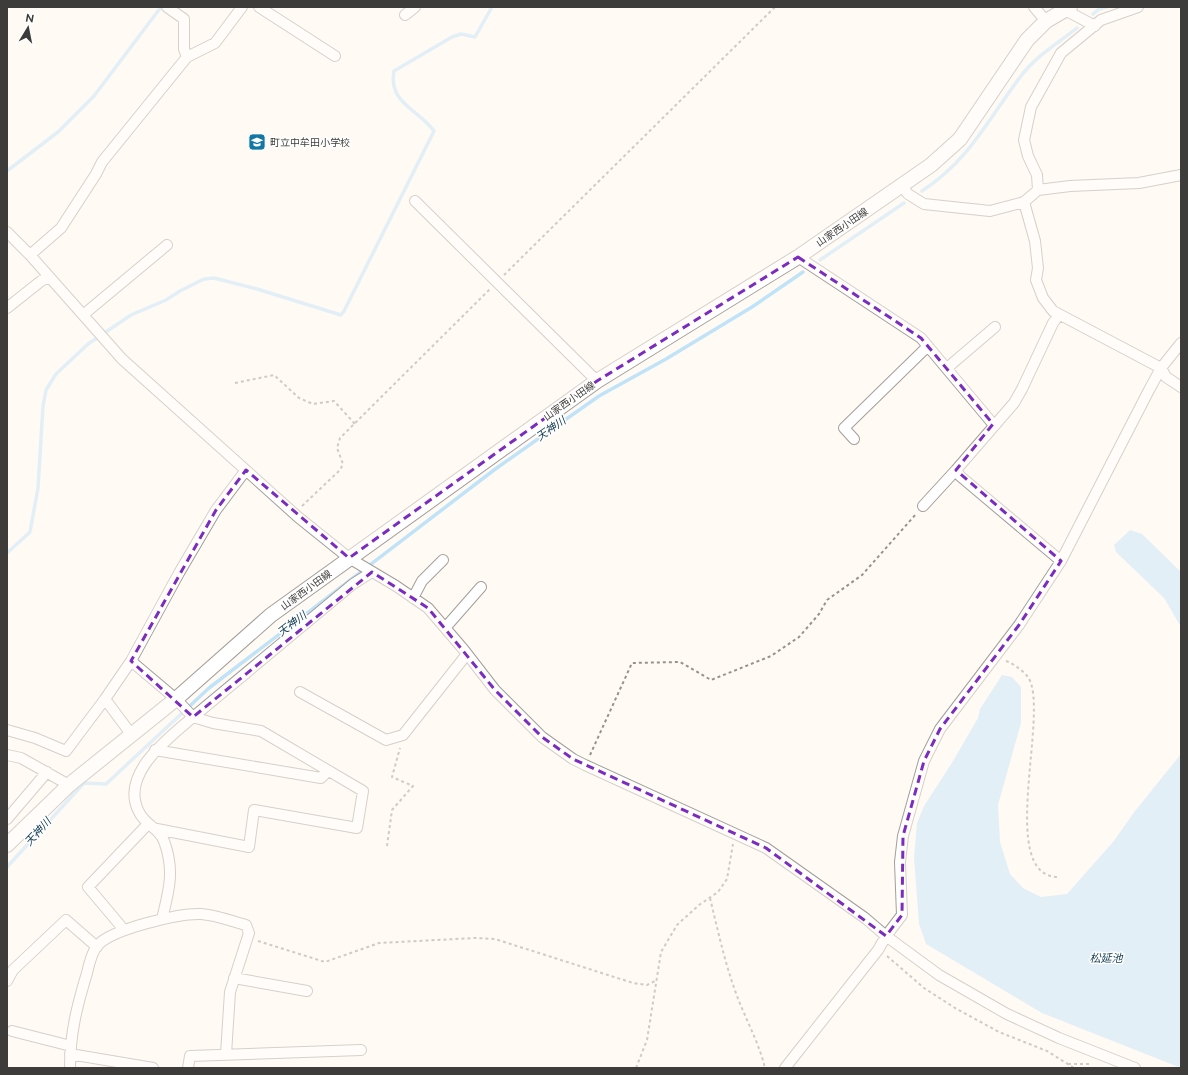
<svg xmlns="http://www.w3.org/2000/svg" width="1188" height="1075" font-family="Raleway,'Noto Sans JP',sans-serif">
  <rect width="100%" height="100%" fill="#fffaf4"/>
  <path fill="#c0e3f8" d="M1130 530 1142 534 1181 572V627L1164 598 1116 552 1114 545Z
    M1002 675 1012 677 1021 687V723L998 805 1000 842 1010 874 1023 888 1041 897 1067 894 1113 842 1135 811 1181 754V1068L1042 1013 926 944 919 924 914 858 917 823 924 806 953 761 978 718 980 709Z"/>
  <g fill="none" stroke-linecap="round" stroke-linejoin="round">
    <path stroke="#c0e3f8" stroke-width="3.5" d="M1093 14 1099 9 1107 7
      M7 171 58 132 94 96 161 7
      M922 191C970 160 988 119 1021 76 1036 56 1058 43 1077 28
      M820 260 904 203
      M7 553 30 532 38 488 43 406 46 390 56 374 88 344 131 315 166 300 180 291 204 279 214 278 257 289 341 315 344 311 434 131C418 109 388 103 394 71L452 37 461 34 475 37 492 7
      M7 867 84 783 106 784 209 688 494 470 599 396 666 359 752 307 803 272"/>
    <g stroke="#a39e99" stroke-width="12">
      <path id="street" d="M167 7 184 19V49L187 57
        M259 7 335 56
        M1034 7 1046 21
        M1065 10 1095 26
        M405 15 415 7
        M902 186 908 194 924 204 990 211 1024 202 1038 190 1070 186 1139 183 1181 175
        M1038 190 1037 175 1028 156 1024 140 1031 107 1061 53 1101 20 1138 7
        M415 201 597 381
        M1024 202 1035 241 1038 268 1036 280 1043 298 1053 311 1161 368 1166 377 1181 387
        M7 232 30 255 122 359 298 517 349 558 396 586 428 608 464 650 495 690 542 737 573 759 585 765 766 848 865 918 886 936 939 975 1007 1014 1059 1038 1135 1068
        M30 255 61 228 96 174 102 162 187 57 215 43 242 7
        M798 257 921 338 993 424
        M7 308 41 281 49 277
        M83 315 167 245
        M1059 315 1053 323 1022 389 1014 403 956 470 960 476 1061 561
        M947 368 995 327
        M854 439 844 428 928 346
        M923 506 956 470
        M413 598 422 581 443 560
        M445 628 481 587
        M131 661 176 699 193 717C169 738 119 774 139 812 145 825 159 828 164 841 175 871 169 890 162 919
        M300 692 386 740 403 735 467 654
        M193 717 353 584 372 572
        M7 730 35 738 66 751 105 699
        M131 734 105 699 131 661 179 573 216 510 246 470
        M155 750 321 778 328 771
        M7 755 21 758 69 785
        M7 819 47 772
        M157 829 249 847 254 810 357 828 363 791 261 731 213 723 193 717
        M123 930 120 925 88 887 148 824
        M234 978 307 991
        M7 981 13 970 66 920 97 947
        M12 1031 71 1046
        M70 1054 153 1068
        M70 1068C70 1033 77 1006 87 973 89 964 92 951 98 945 112 929 180 913 201 914 216 915 231 921 246 925L249 933 230 992 226 1054
        M188 1068 190 1056 361 1050
        M785 1068 878 950 886 936 902 915 900 862 903 836 924 761 940 729 1019 625 1061 561 1148 392 1161 368 1181 343"/>
    </g>
    <g stroke="#a39e99" stroke-width="16">
      <path id="secondary" d="M7 845 69 785 176 699 271 615 597 381 798 257 931 165 960 139 1027 40 1046 21 1070 7"/>
    </g>
    <path stroke="#96928e" stroke-width="2" stroke-dasharray="3 3" stroke-linecap="butt" d="M504 275 775 7
      M235 383 274 375 299 398 313 404 334 401 355 424
      M302 506 340 470 343 464 337 448 340 438 490 289
      M1006 661C1014 664 1022 670 1028 677 1051 711 995 878 1059 877
      M590 755 632 663 680 662 711 680 771 656 799 637 819 614 827 600 862 575 917 513
      M387 846 392 810 413 786 392 777 400 748
      M710 898C718 931 725 964 737 996 746 1020 759 1043 765 1068
      M258 941 325 962 379 943 475 938 495 939 633 983 647 985 657 980
      M887 956 924 988 955 1008 999 1032 1047 1051 1074 1068
      M1068 1064H1092
      M636 1068 647 1040 661 952 677 925 699 905 718 892 727 879 733 844"/>
    <use href="#street" stroke="#fff" stroke-width="10"/>
    <use href="#secondary" stroke="#fff" stroke-width="14"/>
  </g>
  <path d="M0 0H1188V1075H0ZM798 257 921 338 993 424 956 470 1061 561 1019 625 940 729 924 761 903 836 902 915 886 936 766 848 573 759 542 737 495 690 428 608 372 572 193 717 131 661 216 510 246 470 349 558 597 381Z" fill="#fffaf4" fill-opacity=".55" fill-rule="evenodd"/>
  <path fill="none" stroke="#7b2cbf" stroke-width="3" stroke-dasharray="8 5" stroke-linejoin="round" d="M798 257 921 338 993 424 956 470 1061 561 1019 625 940 729 924 761 903 836 902 915 886 936 766 848 573 759 542 737 495 690 428 608 372 572 193 717 131 661 216 510 246 470 349 558 597 381Z"/>
  <defs>
    <g id="school-square" transform="scale(0.9)"><rect x="-9" y="-9" width="18" height="18" rx="4" fill="#1278a3" stroke="#fff"/><path d="M0-5L7-2L0 1L-7-2ZM-4 1L0 2.5L4 1V4Q0 6-4 4Z" fill="#fff"/></g>
  </defs>
  <g fill-rule="evenodd">
    <use href="#school-square" x="257" y="142"/>
  </g>
  <g text-anchor="middle" dominant-baseline="central" stroke-width="3" stroke-linejoin="round" paint-order="stroke">
    <g font-size="10" fill="#3e3c3a" stroke="#fff" text-anchor="start">
      <text x="270" y="142">町立中牟田小学校</text>
    </g>
    <g font-size="10" fill="#3e3c3a" stroke="#fff">
      <text transform="translate(842 227) rotate(-34)">山家西小田線</text>
      <text transform="translate(569 401) rotate(-35)">山家西小田線</text>
      <text transform="translate(306 590) rotate(-36)">山家西小田線</text>
    </g>
    <g font-size="11" font-style="italic" fill="#174157" stroke="#fff">
      <text transform="translate(551 429) rotate(-35)">天神川</text>
      <text transform="translate(292 624) rotate(-37)">天神川</text>
      <text transform="translate(38 832) rotate(-48)">天神川</text>
      <text x="1106" y="958">松延池</text>
    </g>
  </g>
  <rect width="1188" height="1075" fill="none" stroke="#3e3c3a" stroke-width="16"/>
  <g transform="translate(28 28) rotate(10)" stroke="#ffffff" stroke-width="3" paint-order="stroke">
  <path d="M0-3L7 15L0 10L-7 15Z" fill="#3e3c3a"/>
  <text y="-6" font-size="11" font-weight="bold" text-anchor="middle" fill="#3e3c3a">N</text>
  </g>
</svg>
